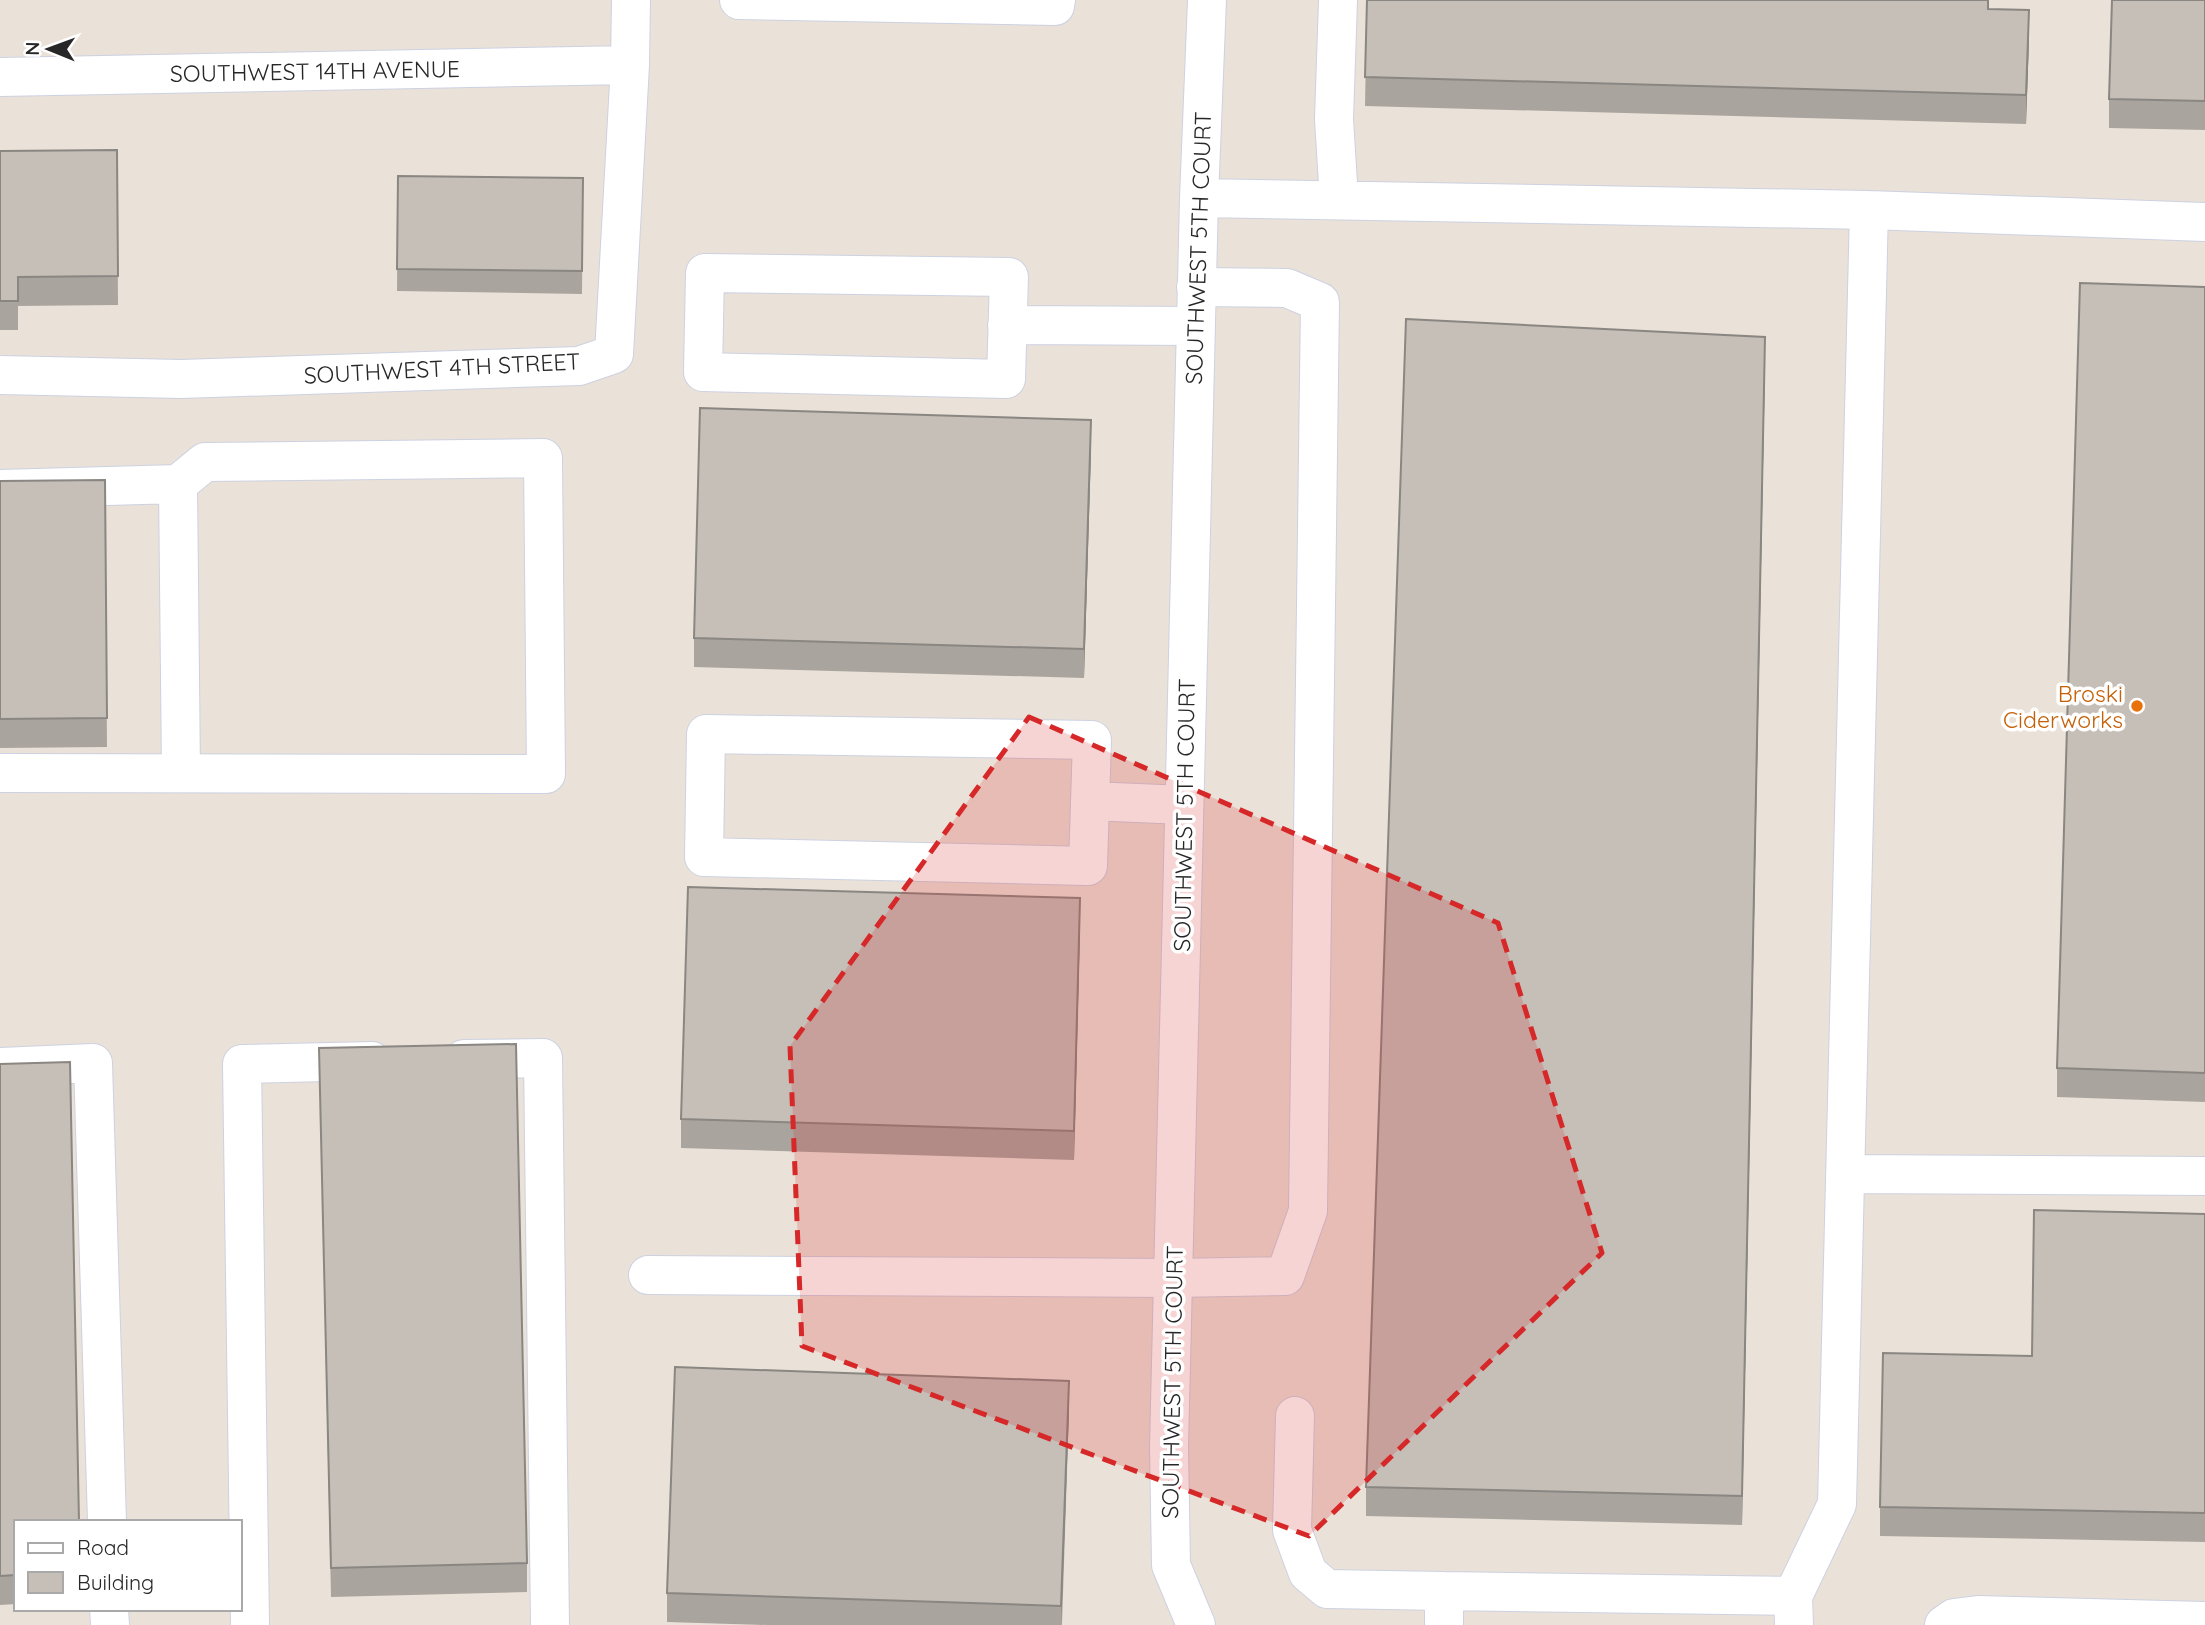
<svg xmlns="http://www.w3.org/2000/svg" width="2205" height="1625" font-family="Quicksand,sans-serif">
  <rect width="100%" height="100%" fill="#eae2d8"/>
  <g fill="none" stroke-linecap="round" stroke-linejoin="round">
    <g stroke="#cdd1e1" stroke-width="40">
      <path id="minor" d="M739 0 1055 6 1056 0
        M1338 0 1334 119 1339 200
        M0 77 630 65
        M1199 198 1869 210 2205 222
        M705 273 1009 277 1006 379 703 372Z
        M1007 325 1196 326
        M0 375 181 379 579 366 614 354 630 65 631 0
        M178 484 181 773
        M0 489 178 484 205 462 543 458 546 774 0 773
        M706 734 1092 740 1088 866 704 857Z
        M1090 801 1184 805
        M464 1059 543 1058 550 1625
        M0 1067 93 1063 107 1522
        M1845 1174 2205 1176
        M648 1275 1173 1278 1285 1276 1308 1211 1320 302 1287 288 1196 287
        M1295 1416 1292 1530 1308 1573 1327 1589 1444 1591
        M109 1609 110 1625
        M250 1625 242 1064 372 1061
        M1196 1625 1171 1565 1169 1447 1199 198 1207 0
        M1444 1625V1591L1793 1596
        M1794 1625 1793 1596 1837 1504 1869 210
        M1944 1625 1954 1618 1978 1615 2205 1621"/>
    </g>
    <use href="#minor" stroke="#fff" stroke-width="38"/>
  </g>
  <path fill="#a9a49e" d="M1367 0H1989V9L2029 39 2026 124 1365 106Z
    M2205 0V130L2109 128V99Z
    M117 150 118 305 18 306V330H0V151Z
    M398 176 583 178 582 294 397 291Z
    M2205 287V1102L2057 1097V1068Z
    M1765 366 1742 1525 1366 1516V1487Z
    M1091 449 1084 678 694 667V638Z
    M105 480 107 747 0 748V481Z
    M1080 927 1074 1160 681 1148V1119Z
    M319 1048 527 1563V1592L331 1597Z
    M0 1064 16 1522V1604L0 1605Z
    M2205 1214V1542L1880 1536V1507L2032 1356Z
    M1069 1410 1062 1625H768L667 1622V1593Z"/>
  <path fill="#8a8681" d="M2029 10V39L2026 124V95Z
    M1765 337V366L1742 1525V1496Z
    M1091 420V449L1084 678V649Z
    M1080 898V927L1074 1160V1131Z
    M1069 1381V1410L1061 1625V1606Z"/>
  <path fill="#c5bfb8" stroke="#8a8681" stroke-width="2" d="M1367 0H1988V9L2029 10 2026 95 1365 77Z
    M2112 0H2205V101L2109 99Z
    M117 150 118 276 18 277V301H0V151Z
    M398 176 583 178 582 271 397 269Z
    M2080 283 2205 287V1073L2057 1068Z
    M1406 319 1765 337 1742 1496 1366 1487Z
    M700 408 1091 420 1084 649 694 638Z
    M105 480 107 718 0 719V481Z
    M688 887 1080 898 1074 1131 681 1119Z
    M516 1044 527 1563 331 1568 319 1048Z
    M70 1062 79 1522H16V1575L0 1576V1064Z
    M2034 1210 2205 1214V1513L1880 1507 1883 1353 2032 1356Z
    M675 1367 1069 1381 1061 1606 667 1593Z"/>
  <path fill="#d62828" fill-opacity="0.2" stroke="#d62828" stroke-width="5" stroke-dasharray="14 9" stroke-linejoin="round" d="M1029 717 1498 923 1602 1253 1309 1536 802 1346 790 1046Z"/>
  <circle fill="#e8710a" stroke="#fff" stroke-width="2.5" cx="2137" cy="706" r="7"/>
  <g text-anchor="middle" dominant-baseline="central" stroke-width="7" stroke-linejoin="round" paint-order="stroke">
    <g font-size="23" fill="#272727" stroke="#fff">
      <text transform="translate(315 71) rotate(-1)">SOUTHWEST 14TH AVENUE</text>
      <text transform="translate(1198 248) rotate(-88)">SOUTHWEST 5TH COURT</text>
      <text transform="translate(442 368) rotate(-3)">SOUTHWEST 4TH STREET</text>
      <text transform="translate(1184 815) rotate(-89)">SOUTHWEST 5TH COURT</text>
      <text transform="translate(1172 1382) rotate(-89)">SOUTHWEST 5TH COURT</text>
    </g>
    <g font-size="23" fill="#c56008" stroke="#fff" text-anchor="end">
      <text x="2123" y="693">Broski<tspan x="2123" dy="26">Ciderworks</tspan></text>
    </g>
  </g>
  <rect x="14" y="1520" width="228" height="91" fill="#ffffff" stroke="#a9a9a9" stroke-width="2"/>
  <rect x="28" y="1543" width="35" height="10" fill="#ffffff" stroke="#a9a9a9" stroke-width="2"/>
  <text x="77" y="1555" font-size="21" fill="#272727">Road</text>
  <rect x="28" y="1572" width="35" height="21" fill="#c5bfb8" stroke="#a9a9a9" stroke-width="2"/>
  <text x="77" y="1590" font-size="21" fill="#272727">Building</text>
  <g transform="translate(49 49) rotate(271)" stroke="#ffffff" stroke-width="5" paint-order="stroke">
  <path d="M0-5L12 26L0 18L-12 26Z" fill="#272727"/>
  <text y="-10" font-size="19" font-weight="bold" text-anchor="middle" fill="#272727">N</text>
  </g>
</svg>
